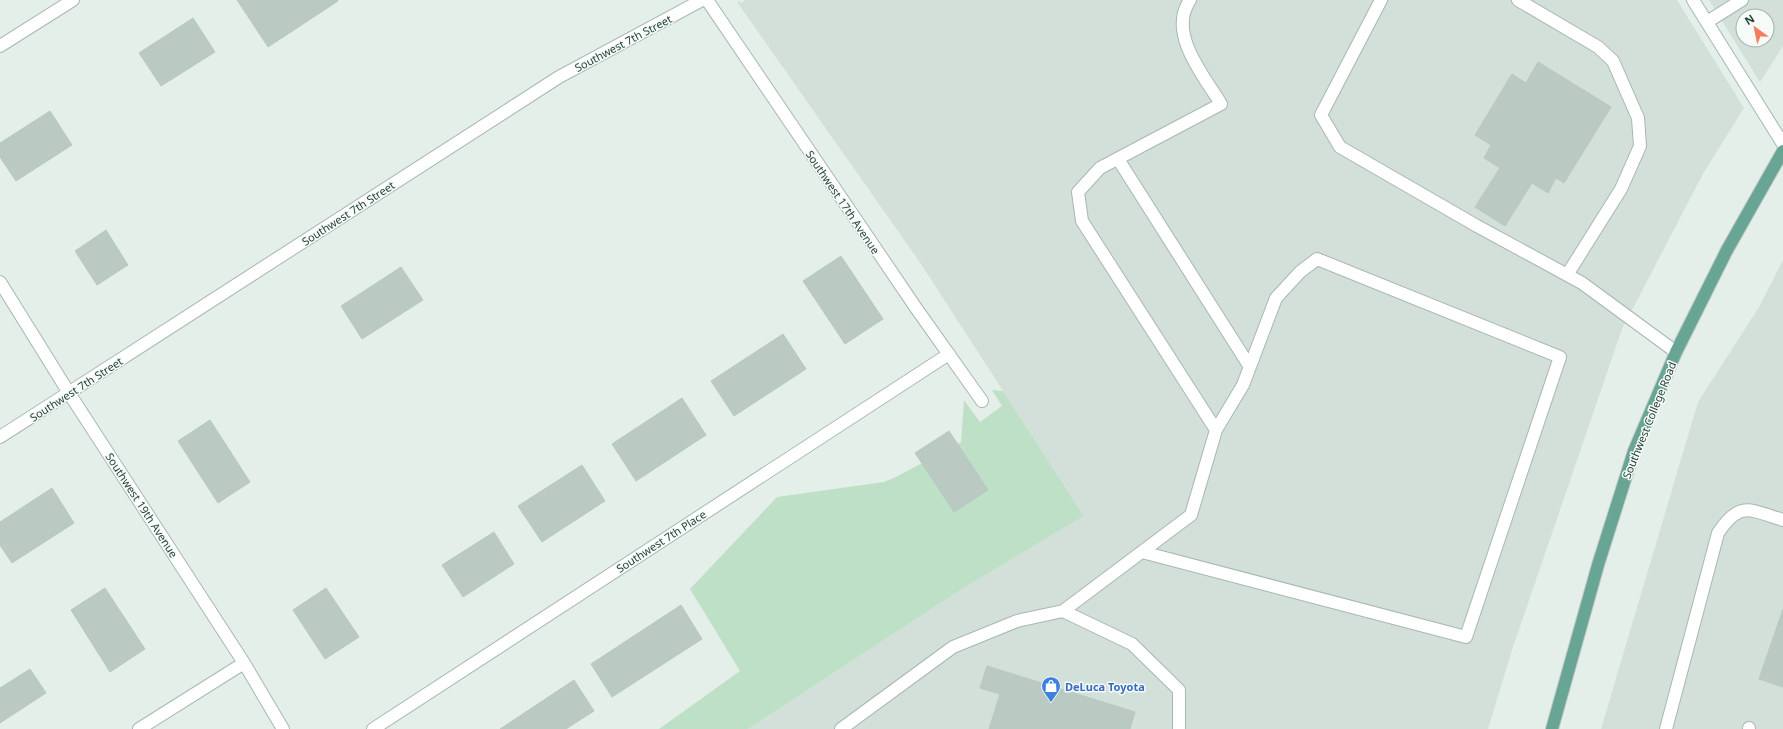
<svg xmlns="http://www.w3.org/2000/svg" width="1783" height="729" font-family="'Noto Sans',sans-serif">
  <rect width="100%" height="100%" fill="#e5efea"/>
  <path fill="#d3dfd9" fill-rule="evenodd" d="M746 0H1677L1744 108 1704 172 1622 329 1512 650 1488 729H748L965 587 1084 516 921 264 737 2 739 1 741 3Z
    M1709 0H1783V46L1760 82ZM1743 16H1767V40H1743Z
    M1783 260V729H1601L1698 402 1759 307Z"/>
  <path fill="#bee0c6" d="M992 390 1003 391 1084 516 965 587 748 729H659L740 671 690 589 777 497 884 482 896 477 961 442 964 400 980 422 1002 406Z"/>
  <path fill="#bacac3" stroke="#b7c9c1" d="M237 0H337L338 1 268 47Z
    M193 18 215 52 161 86 139 53Z
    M1538 62 1611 107 1564 183 1556 178 1548 193 1532 183 1505 226 1475 207 1500 168 1484 158 1491 145 1475 135 1512 74 1526 83Z
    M50 111 72 145 16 181 0 157V143Z
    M106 230 128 265 97 285 75 251Z
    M841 256 883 319 845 344 803 281Z
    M401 267 423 300 362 339 341 306Z
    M783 334 806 369 734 416 711 381Z
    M682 398 706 435 636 481 612 444Z
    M210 420 250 482 218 503 178 441Z
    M949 431 988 490 954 512 915 453Z
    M582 465 605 501 542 542 518 506Z
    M52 488 74 523 12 563 0 545V522Z
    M494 532 514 564 463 597 442 565Z
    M105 588 145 649 110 672 71 610Z
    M326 588 359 637 325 659 293 610Z
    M681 605 702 639 612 697 591 664Z
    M1783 609V687L1759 679Z
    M987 666 1135 712 1130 729H989L1000 694 980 688Z
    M30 669 46 693 0 723V688Z
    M574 680 594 711 566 729H500Z"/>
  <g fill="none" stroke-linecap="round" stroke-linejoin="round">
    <g stroke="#a7b8b1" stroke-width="14">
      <path id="service" d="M1381 0 1321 115 1340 147 1477 226 1582 283 1676 352
        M1518 0 1598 47 1613 61 1638 118 1640 146 1621 189 1567 275
        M1707 22 1742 0
        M1118 159 1250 367
        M1142 552 1466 637 1560 357 1317 259 1300 272 1276 298 1243 385 1216 430
        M1063 611 1132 644 1179 690V729
        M841 729 953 647 1017 621 1063 611 1191 515 1216 430 1082 221 1078 192 1100 168 1221 104C1204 76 1167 33 1190 0
        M1666 729 1718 533C1740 500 1750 510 1783 520
        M1749 729V728"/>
    </g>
    <g stroke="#a7b8b1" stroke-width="14">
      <path id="minor" d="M707 0 916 308 982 401
        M0 46 73 0
        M0 282 69 393 244 663 283 729
        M0 437 559 77 702 0
        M139 729 244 663
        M373 729 949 354"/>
    </g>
    <g stroke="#a3bbb2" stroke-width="14">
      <path id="secondary" d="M1693 0 1783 144"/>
    </g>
    <g stroke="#c1cac7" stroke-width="14">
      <path id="primary" d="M1552 729 1598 565 1634 451 1676 352 1727 250 1783 151"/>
    </g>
    <use href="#service" stroke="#fff" stroke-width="12"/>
    <use href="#minor" stroke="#fff" stroke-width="12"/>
    <use href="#secondary" stroke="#fff" stroke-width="12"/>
    <use href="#primary" stroke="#68a594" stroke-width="12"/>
  </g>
  <defs>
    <g id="shop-pin" transform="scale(1)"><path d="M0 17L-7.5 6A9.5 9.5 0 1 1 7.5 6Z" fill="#3f7fe0" stroke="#f6fbf8"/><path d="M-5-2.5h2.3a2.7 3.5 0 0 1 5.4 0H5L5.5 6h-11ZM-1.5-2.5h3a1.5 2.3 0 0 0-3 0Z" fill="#fff"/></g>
  </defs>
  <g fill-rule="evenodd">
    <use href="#shop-pin" x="1051" y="686"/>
  </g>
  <g text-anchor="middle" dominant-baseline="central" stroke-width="3" stroke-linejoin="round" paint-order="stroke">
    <g font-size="11" fill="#234238" stroke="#f6fbf8">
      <text transform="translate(623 43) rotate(-28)">Southwest 7th Street</text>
      <text transform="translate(843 202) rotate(56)">Southwest 17th Avenue</text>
      <text transform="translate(348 213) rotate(-33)">Southwest 7th Street</text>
      <text transform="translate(76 389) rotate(-33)">Southwest 7th Street</text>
      <text transform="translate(1649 420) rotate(-68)">Southwest College Road</text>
      <text transform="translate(142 505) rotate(57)">Southwest 19th Avenue</text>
      <text transform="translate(661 541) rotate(-33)">Southwest 7th Place</text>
    </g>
    <g font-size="11" font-weight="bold" fill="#366cbe" stroke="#f6fbf8" text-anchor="start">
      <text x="1065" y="686">DeLuca Toyota</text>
    </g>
  </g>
  <g transform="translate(1755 28) rotate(327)"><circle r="19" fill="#f6fbf8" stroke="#a2b1ab"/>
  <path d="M0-3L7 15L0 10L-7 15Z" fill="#f67d5c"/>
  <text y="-6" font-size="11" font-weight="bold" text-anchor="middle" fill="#234238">N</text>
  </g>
</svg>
